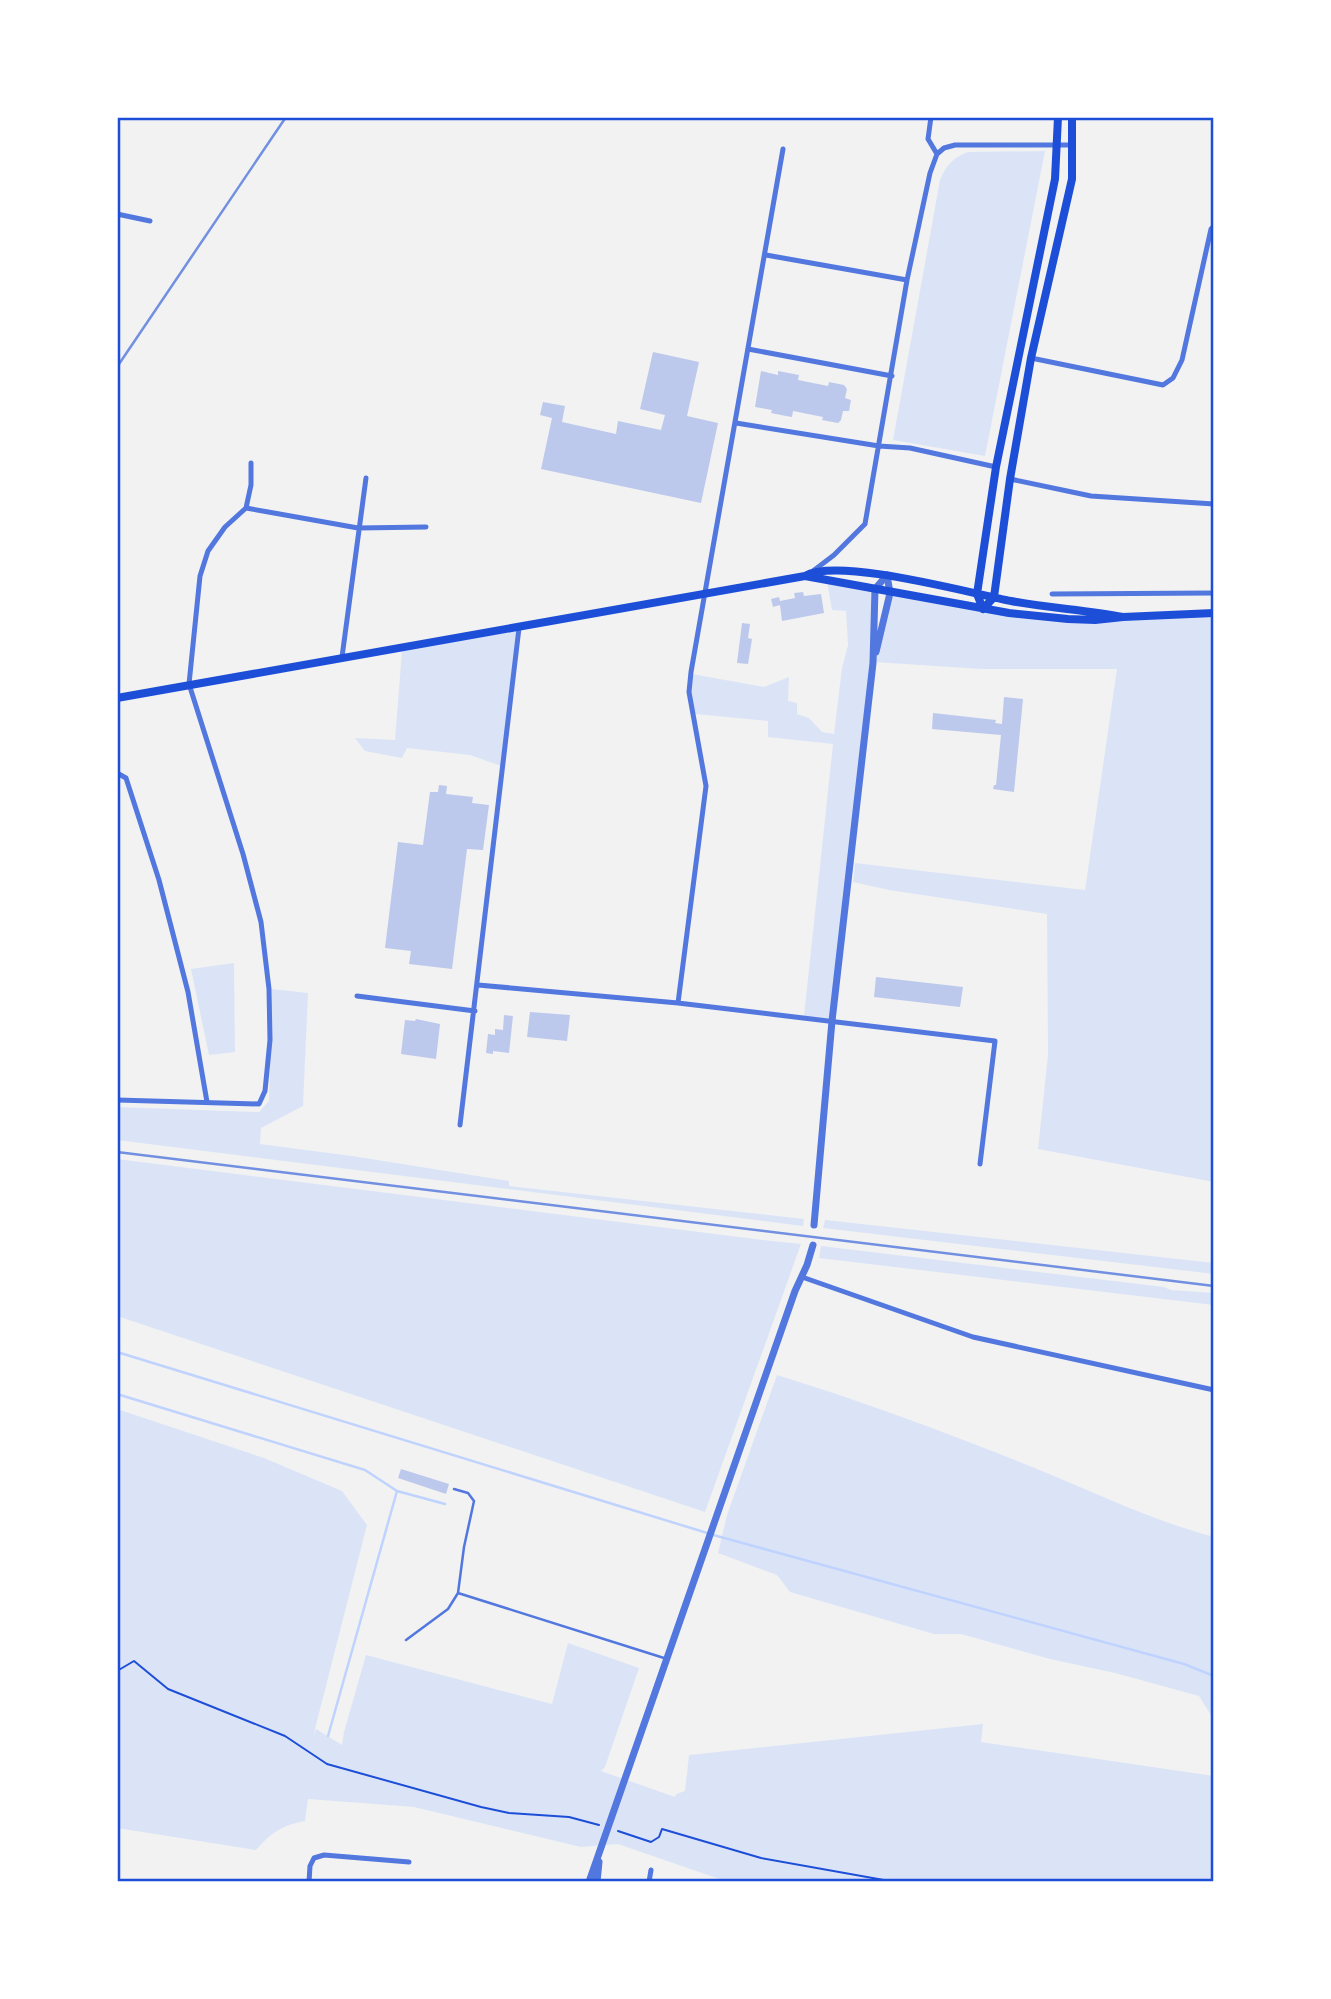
<svg xmlns="http://www.w3.org/2000/svg" width="1331" height="1999" font-family="Arial,sans-serif">
  <rect width="100%" height="100%" fill="#f2f2f2"/>
  <path fill="#dbe4f7" d="M1045 151 985 456 893 440 940 180C946 165 954 157 968 152Z
    M827 581 873 590 871 664 831 1019 804 1016 833 744 768 737V721L695 714 691 692 692 674 764 687 789 677 788 701 797 703V714L809 718 822 732 834 734 842 668 848 645 846 611 832 610Z
    M891 594 1069 620 1214 615V1182L1038 1149 1048 1055 1047 914 889 890 853 882 855 863 1085 890 1117 669H981L874 662Z
    M516 631 501 766 470 755 407 748 402 758 365 751 355 738 395 740 402 650Z
    M234 963 235 1052 209 1055 191 969Z
    M272 989 308 993 303 1106 261 1128 260 1144 352 1156 509 1181V1186L804 1219 803 1226 117 1140V1107L259 1112 269 1101Z
    M117 1159 763 1240 801 1244 705 1512 117 1316Z
    M825 1220 1214 1263V1274L823 1228Z
    M821 1246 1164 1287 1171 1290 1214 1293V1305L819 1258Z
    M777 1375C869 1403 964 1439 1054 1476 1106 1498 1158 1522 1214 1537V1720L1199 1696 1115 1673 1050 1659 961 1634H934L790 1592 777 1575 718 1553 727 1515Z
    M117 1409 264 1458 342 1491 367 1525 315 1729 314 1736 316 1729 342 1745 344 1732 366 1655 552 1704 568 1643 639 1668 605 1767 601 1771 675 1797 676 1794 685 1791 689 1755 983 1724 981 1742 1214 1776V1882H728L618 1844 581 1847 414 1807 308 1799 305 1821C282 1825 271 1833 256 1850L117 1828Z"/>
  <g fill="none" stroke-linecap="round" stroke-linejoin="round">
    <path stroke="#bfd3fe" stroke-width="2.5" d="M117 1352 717 1536 1184 1664 1214 1676
      M117 1394 365 1470 397 1491 445 1504
      M328 1736 397 1491"/>
  </g>
  <path fill="#bdc9ec" d="M653 352 699 362 687 416 718 423 701 503 541 469 552 418 540 415 543 402 565 406 562 422 616 434 618 421 661 430 665 415 640 409Z
    M761 371 778 375V371L794 374 799 375 798 380 828 386 829 382 844 385 847 389 845 398 851 400 849 411H843L841 420 838 423 822 420 823 417 793 411 792 417 786 416 771 413 772 410 755 407Z
    M803 592 804 596 821 594 824 613 782 621 780 605 773 607 771 599 779 597 780 601 795 598 794 593Z
    M742 623 750 624 748 638 752 639 748 664 737 663Z
    M1004 697 1023 699 1014 792 993 789 994 785H996L1001 735 932 729 933 713 996 720 995 723 1002 724Z
    M439 785 447 786 446 794 473 797 472 803 489 805 483 850 467 849 452 969 409 964 411 951 385 948 398 842 423 845 430 792H438Z
    M876 977 963 987 960 1007 874 997Z
    M530 1012 570 1015 567 1041 527 1037Z
    M504 1015 513 1016 509 1053 493 1051V1054L486 1053 488 1034 495 1035V1029L503 1030Z
    M416 1019 440 1024 436 1059 401 1054 405 1020 415 1021Z
    M401 1469 449 1484 446 1494 398 1478Z"/>
  <g fill="none" stroke-linecap="round" stroke-linejoin="round">
    <path stroke="#1d4ed8" stroke-width="2" d="M117 1671 134 1661 168 1689 285 1736 327 1764 481 1807 509 1813 569 1817 599 1825
      M618 1831 651 1842 659 1837 662 1829 761 1858 895 1882"/>
    <path stroke="#5277de" stroke-width="2.5" d="M458 1593 664 1658
      M406 1640 448 1609 458 1593 464 1547 474 1501 468 1493 454 1489"/>
    <path stroke="#5277de" stroke-width="5" d="M931 117 928 139 937 154
      M117 214 150 221
      M766 255 907 280
      M748 349 892 376
      M1031 358 1163 385 1173 378 1182 360 1211 229 1214 226
      M736 423 879 446 910 448 996 467
      M1010 479 1091 496 1214 504
      M246 508 358 528 426 527
      M813 571 834 555 865 524 907 280 930 173 937 154 944 148 955 145H1073
      M1052 594 1214 593
      M342 657 366 478
      M117 773 126 778 159 880 188 992 207 1102
      M478 985 678 1003 995 1041 980 1164
      M357 996 475 1011
      M678 1003 706 786 689 692 691 672 783 149
      M117 1100 259 1104 265 1091 270 1040 269 989 261 922 243 854 189 684 200 576 208 551 225 527 246 508 251 485V463
      M460 1125 519 628
      M802 1277 973 1337 1214 1390
      M309 1882 310 1866 314 1858 324 1855 409 1862
      M649 1882 651 1870"/>
    <path stroke="#5277de" stroke-width="7" d="M876 652 890 593 887 575
      M814 1225 832 1021 873 663 875 589 887 575
      M589 1882 795 1291 807 1265 813 1245
      M597 1882 599 1862"/>
    <path stroke="#1d4ed8" stroke-width="8" d="M805 576 1009 613 1068 619 1095 620 1123 617 1214 613
      M983 609 994 597 1010 479 1031 358 1072 179V117
      M983 609 977 594 996 467 1055 179 1058 117
      M117 698 805 576C838 557 969 593 1011 601 1048 608 1086 610 1123 617"/>
    <path stroke="#7290e2" stroke-width="2.5" d="M117 367 286 117
      M117 1152 1214 1286"/>
  </g>
  <rect width="1331" height="1999" fill="none" stroke="#ffffff" stroke-width="238"/>
  <rect x="119" y="119" width="1093" height="1761" fill="none" stroke="#1d4ed8" stroke-width="2.5"/>
</svg>
